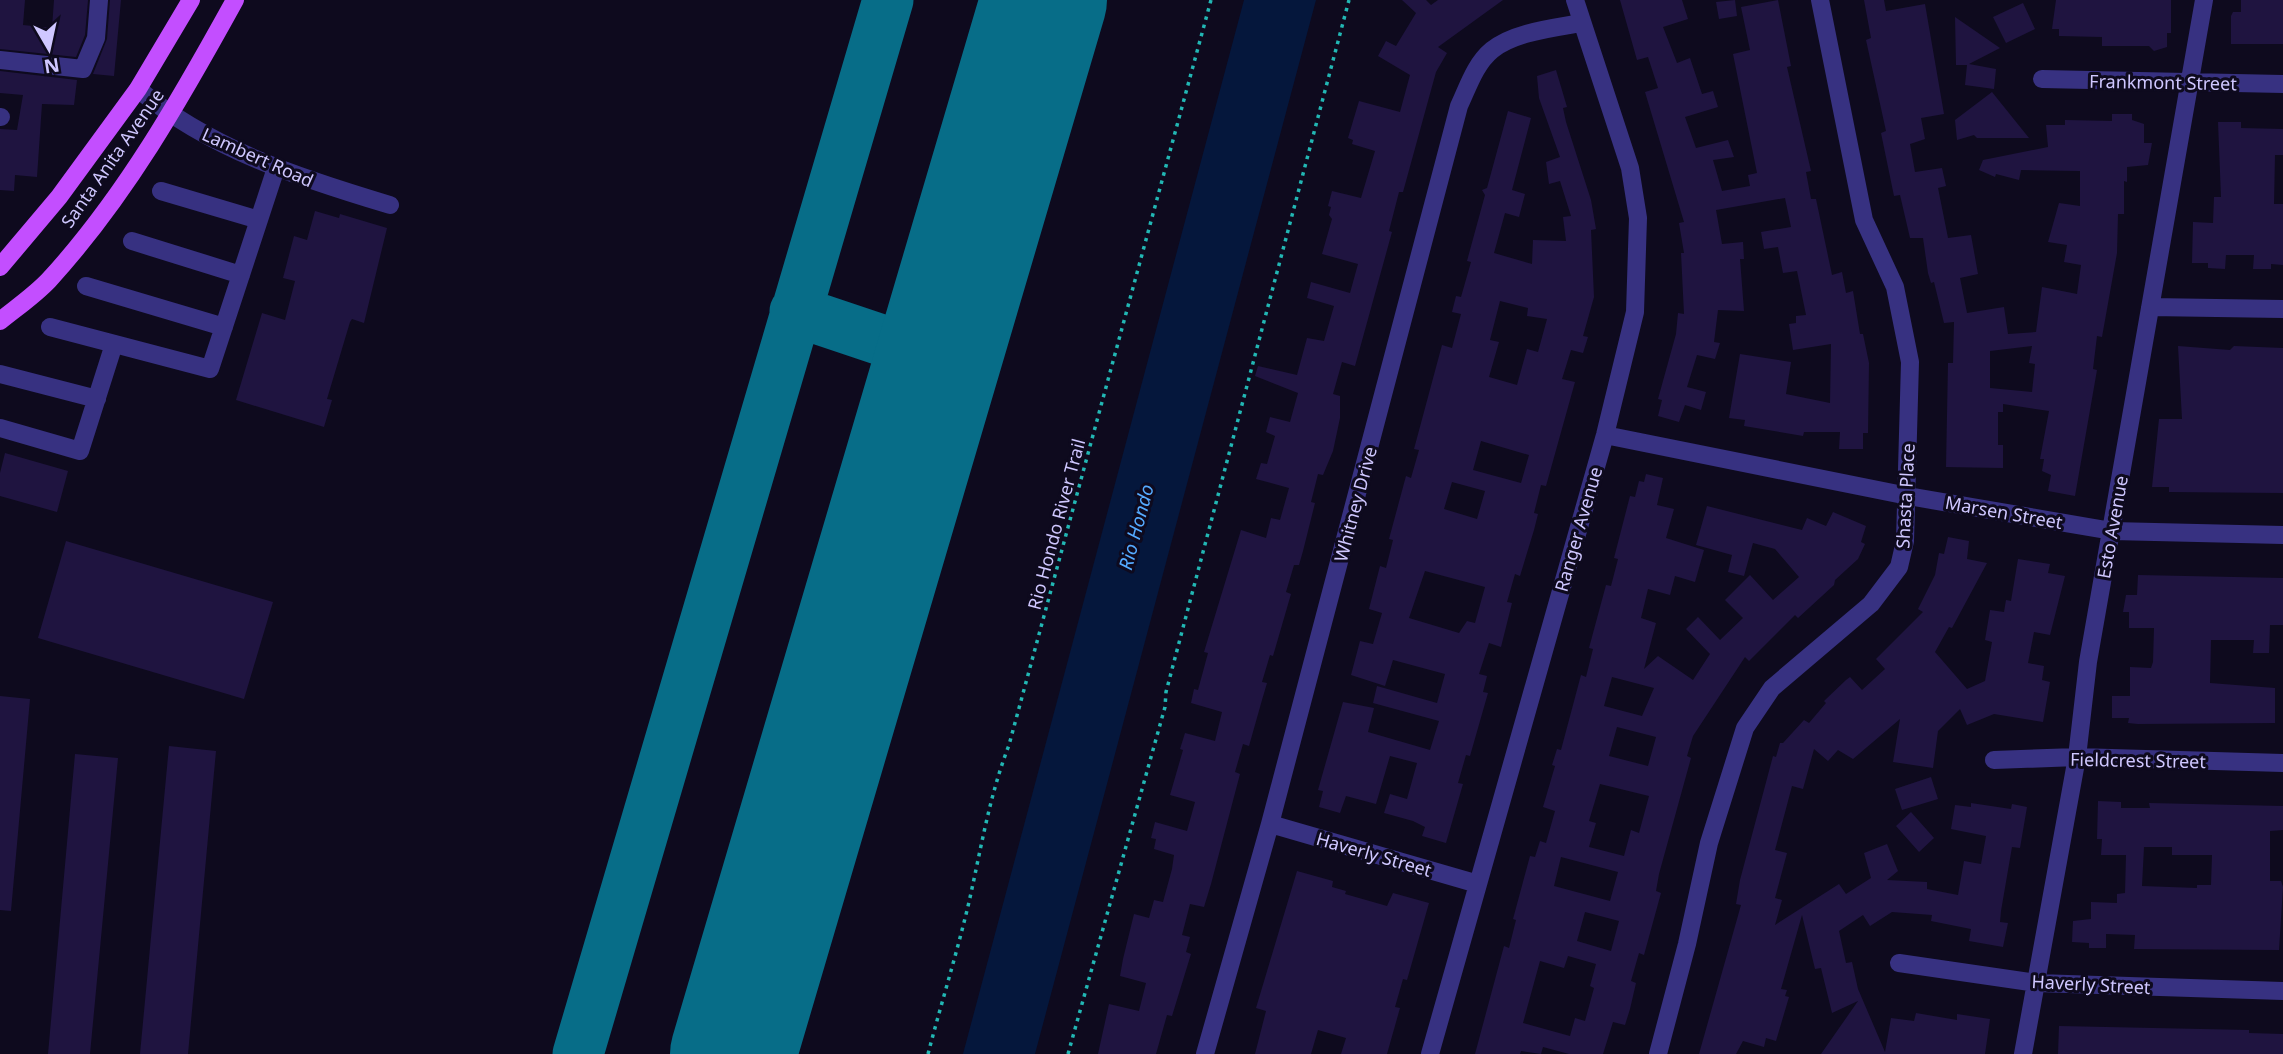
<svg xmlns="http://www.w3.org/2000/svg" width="2283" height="1054" font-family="'Noto Sans',sans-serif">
  <rect width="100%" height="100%" fill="#0e0a1e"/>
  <path fill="#05173c" d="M1244 0H1316L1035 1054H963Z"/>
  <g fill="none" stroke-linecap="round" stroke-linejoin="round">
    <path stroke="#076d88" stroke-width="51" d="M795 311 938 359
      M578 1054 888 0"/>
    <path stroke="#076d88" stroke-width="126" d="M733 1054 1044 0"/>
  </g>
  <path fill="#1f1440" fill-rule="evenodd" d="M0 0H25L23 25 52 28 54 0H88L85 35 76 57 0 49Z
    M110 0H121L114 76 93 74 107 39Z
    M1402 0H1426L1431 5 1438 0H1503L1438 47 1447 53 1436 72 1403 192H1399L1389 231 1392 232 1355 366 1342 362 1333 394 1340 396V418L1333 451 1323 475 1318 474 1311 502 1315 503 1303 551 1299 565H1294L1286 592 1291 594 1273 656 1270 655 1262 682 1267 683 1262 700 1249 746 1243 744 1235 772 1240 774 1211 884 1204 907 1190 904 1182 935 1190 937 1186 952 1191 954 1172 1016 1167 1015 1156 1054H1098L1109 1004 1139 1011 1146 983 1120 976 1123 959 1134 914 1149 918 1154 900 1163 902 1172 869 1174 855 1154 849 1156 839 1151 838 1155 822 1187 831 1195 802 1170 795 1183 750 1180 749 1185 733 1215 741 1222 712 1191 703 1194 689 1198 690 1208 653 1204 652 1241 530 1266 538 1271 518 1280 520 1289 488 1256 479 1261 463 1267 464 1275 436 1266 432 1270 417 1290 422 1298 393 1255 376 1258 366 1297 375 1307 338 1324 341 1334 306 1307 298 1311 282 1350 293 1358 264 1322 254 1332 219 1329 215 1331 207 1328 206 1332 191 1361 198 1375 151 1352 144 1353 140 1348 138 1359 101 1400 112 1410 75 1378 56 1386 41 1396 46 1416 13Z
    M1620 0H1682L1688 19 1663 27 1677 63 1690 58 1702 94 1713 91 1718 107 1685 117 1696 148 1728 140 1734 157 1713 160 1722 191 1750 186 1748 175 1757 173 1733 54 1750 50 1741 7 1778 0 1791 66 1787 67 1811 171 1806 172 1811 199H1816L1832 275 1842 272 1846 293 1853 291 1860 334H1863L1869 363 1868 433H1863V449H1839L1840 432H1804L1803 436 1744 426 1745 420 1729 418 1740 354 1791 362 1786 394 1830 403 1831 344 1793 350 1789 324 1796 323V316L1806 315 1797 271 1783 273 1778 247 1764 249 1761 232 1791 227 1785 198 1716 210 1722 244 1743 242 1744 259H1740L1744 311 1718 310 1714 342 1720 343 1715 359 1697 355 1687 387 1706 392 1701 410 1685 405 1679 422 1658 416 1662 400 1658 399 1676 334 1678 313 1684 314 1681 253H1684L1679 223 1684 222 1645 92 1658 88 1648 57 1637 60Z
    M1735 0 1737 16 1719 19 1716 2Z
    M1864 0H1884L1886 11 1925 4 1944 114 1921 118 1925 139 1910 144 1915 172 1942 168 1946 186 1938 188 1948 238 1971 235 1978 274 1960 278 1967 313 2004 307 2008 334 2036 332 2042 287 2077 294 2081 265 2064 262 2067 245 2048 242 2059 203 2080 206V171L2021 170 2019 180 1996 174 1995 177 1979 170 1983 160 2048 147 2046 125H2065V120L2112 121V114H2132V120L2144 124V143H2152L2148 165 2127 167V182L2124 181V214H2118L2117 253 2102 337 2097 336 2093 369 2097 370 2075 496 2048 491 2051 475 2042 471 2044 459H2040L2049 411 2003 404V412H1998V445H2003V468L1946 467 1948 363H1953L1954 322 1944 323 1934 282 1931 283 1928 273 1923 238H1910L1900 195 1894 196 1881 133 1886 131 1866 40 1871 38ZM2032 346 2029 363 2035 364 2032 392 1990 388V351Z
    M2056 0H2171V33H2167V47L2154 51 2149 46H2102V37L2059 36V29H2052Z
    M2241 0H2283V44H2231V16L2233 12H2241Z
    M2023 3 2035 29 2006 43 1993 17Z
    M1955 17 2000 48 1969 64 1996 69 1994 89 1965 85 1967 65H1956Z
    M1556 70 1567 107 1563 108 1566 122 1591 200 1596 229 1591 230 1594 297 1583 336 1588 337 1583 353 1571 350 1562 379 1575 382 1546 486 1541 485 1534 513 1538 514 1534 530 1520 576 1515 574 1507 602 1512 603 1501 647 1489 643 1479 674 1487 676 1483 692 1488 693 1470 756 1466 755 1458 783 1463 784 1446 843 1422 836 1425 827 1413 821 1384 813 1390 794 1407 799 1417 763 1390 756 1376 804 1346 796 1340 813 1319 807 1323 791 1318 790 1343 702 1374 708 1368 732 1430 750 1439 721 1373 703 1377 686 1437 703 1445 674 1393 660 1385 686 1351 675 1360 641 1373 644 1382 613 1369 609 1380 566 1386 568 1393 540 1389 539 1406 476 1411 478 1419 450 1414 449 1442 345 1452 348 1461 314 1452 312 1456 296 1461 297 1471 262 1467 261 1485 195 1482 190 1487 188 1508 111 1531 118 1512 190 1525 194 1519 217 1505 213 1494 253 1532 264 1533 240 1566 241 1563 217 1571 216 1560 181 1549 184 1546 162 1560 157 1539 98 1537 76ZM1500 301 1528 308 1527 316 1547 319 1538 352 1527 349 1517 385 1489 377 1499 342 1490 340ZM1481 441 1529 455 1521 483 1473 470ZM1452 482 1485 491 1477 519 1444 509ZM1425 571 1485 587 1475 623 1467 621 1459 633 1409 618Z
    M0 71 77 80 74 105 42 104 37 177 15 175 14 191 0 190V129L17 130 23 95 0 93Z
    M1992 92 2029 138H1977L1974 135 1957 140 1955 120Z
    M2218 122H2241V128L2283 129V155H2275L2274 204H2283V265L2271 264V269H2253L2254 255H2226L2225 269 2208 268V263H2192L2193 222 2213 223 2214 197H2221Z
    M315 211 339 218 340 214 387 228 364 323 352 319 350 322 327 399 332 400 324 427 236 400 262 313 285 320 295 281 283 278 294 236 307 240Z
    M2178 346 2230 350 2234 346 2283 348V493L2169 492V487H2152L2159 419H2182Z
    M5 453 68 471 57 512 0 496V473Z
    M1646 474 1663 478 1657 505 1674 509 1666 538 1704 550 1695 582 1675 576 1670 595 1648 589 1641 618 1656 623 1644 669 1658 656 1693 680 1710 654 1686 629 1698 617 1720 640 1743 618 1725 600 1750 575 1773 600 1799 577 1775 549 1753 543 1744 576 1728 572 1732 555 1696 545 1707 506 1802 530 1807 518 1826 526 1833 512 1866 526 1861 542 1865 544 1858 559 1835 580 1834 585 1798 618 1795 615 1749 661 1745 657 1693 736 1687 756 1691 758 1659 874 1656 891 1661 893 1644 955 1639 953 1631 981 1636 983 1630 1009 1625 1025 1613 1022 1603 1054H1569L1543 1047 1541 1054 1521 1051 1520 1054H1475L1504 946 1509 948 1516 920 1513 919 1530 856 1535 857 1540 841 1546 843 1555 811 1543 807 1555 766 1552 765 1557 749 1561 750 1581 675 1586 677 1593 649 1589 648 1606 585 1611 586 1618 559 1614 558 1630 496 1635 497 1639 481 1644 482ZM1612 677 1654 688 1642 716 1604 706ZM1617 727 1656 737 1648 766 1609 756ZM1600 784 1649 796 1639 833 1631 830 1624 856 1589 847 1596 823 1589 821ZM1561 857 1618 872 1610 901 1554 886ZM1585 912 1619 921 1611 951 1577 941ZM1568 956 1596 964 1590 986 1594 988 1585 1021 1575 1018 1570 1036 1523 1023 1540 961 1564 968Z
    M1948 537 1969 541 1967 559 1987 563 1952 628 1949 627 1935 652 1967 689 1985 681 1992 642 1985 640 1990 610 2004 612 2006 600 2011 601 2018 559 2050 564 2048 573 2065 576 2050 635 2034 632 2028 663 2044 666 2042 680 2050 682 2043 722 1994 714 1967 725 1960 709 1938 731 1933 768 1893 762 1900 719 1853 759 1838 750 1828 761 1814 749 1803 789 1792 786 1775 850 1787 853 1775 898 1782 900 1775 925 1839 884 1846 894 1871 878 1864 853 1887 844 1898 871 1887 880 1927 882V889L1958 895 1964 861 1981 864 1986 836 1951 829 1955 805 1971 807V803L2011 809 2012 804 2027 807 2020 848 2012 847 2001 911 2000 922 2008 923 2003 947 1969 941 1971 929 1931 921 1932 915 1892 912 1870 926 1863 915 1839 931 1846 963 1852 962 1858 989 1885 1052 1891 1018 1914 1021 1916 1013 1957 1020V1014L1990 1019 1985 1054H1821L1858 1001 1832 1013 1821 968 1815 969 1802 915 1781 989 1787 990 1785 996 1789 997 1776 1041 1766 1038 1764 1047 1743 1041 1736 1054H1699L1741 905 1736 904 1740 880 1773 756 1776 757 1780 743H1783L1804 720 1809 723 1826 703 1824 701 1846 680 1850 677 1862 690 1885 669 1876 659 1923 612 1918 609 1935 575 1939 553 1944 554Z
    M66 541 273 602 244 699 38 638Z
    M2138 575 2283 578V625H2270L2269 653H2253L2254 640H2211L2210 683 2275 688V723L2138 724 2128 723 2129 718H2112V696H2130V667L2151 668 2153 662 2154 628H2129V612H2123L2126 595H2137Z
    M0 696 30 699 11 911 0 910Z
    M169 746 216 751 188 1054H140Z
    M75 754 118 758 90 1054H48Z
    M1931 777 1938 799 1902 810 1895 789Z
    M2098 801 2121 802V808H2150L2149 803 2283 806V830L2270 831V881H2281L2283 887 2279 950 2134 949 2135 935 2106 934V948H2089V943L2072 942 2073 921 2091 919V902L2117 903V894L2125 893 2126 855H2101L2102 839H2097ZM2144 847H2172V855H2212L2211 885H2197V888L2142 886Z
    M1911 812 1934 838 1919 852 1896 826Z
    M1297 871 1333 881 1332 887 1346 891 1345 894 1387 906 1393 893 1429 903 1407 980 1403 979 1395 1007 1400 1008 1387 1054H1341L1346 1038 1318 1030 1311 1054H1255L1266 1011 1256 1008Z
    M2059 1026 2249 1030V1033L2283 1034V1054H2058Z"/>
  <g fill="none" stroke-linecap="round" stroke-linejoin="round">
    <path stroke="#22b7b4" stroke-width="3.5" stroke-dasharray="3.5 5" stroke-linecap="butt" d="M928 1054C941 1004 957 953 969 902 981 849 989 797 1009 745L1211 0
      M1068 1054 1165 707 1166 692 1349 0"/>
    <path stroke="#373181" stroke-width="18" d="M0 60 83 69 96 38 99 0
      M2042 79 2283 84
      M138 89C211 150 300 178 390 205
      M0 117H1
      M161 191 259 220
      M132 241 241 275
      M86 286 224 327
      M2150 307 2283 309
      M50 327 210 369 276 168
      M0 374 97 399
      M0 428 80 451 114 344
      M1605 435 1908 496 2112 531 2283 535
      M1994 760 2077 757 2283 763
      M1270 824 1478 884
      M1899 963 2037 983 2283 991
      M1205 1054 1270 824 1459 106C1468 87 1475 64 1492 50 1514 32 1554 28 1581 23
      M1430 1054 1605 435 1635 312 1638 218 1630 168 1575 0
      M1658 1054 1687 944 1709 843 1745 728 1772 688 1871 604 1899 567 1905 541 1910 362 1895 287 1864 220 1820 0
      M2023 1054 2077 757 2088 662 2204 0"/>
    <path stroke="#c34eff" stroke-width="18" d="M0 267 59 197 138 89 191 0
      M0 321C16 308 35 295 49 280 125 197 181 98 235 0"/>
  </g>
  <g text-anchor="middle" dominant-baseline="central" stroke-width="6" stroke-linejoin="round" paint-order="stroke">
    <g font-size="18" fill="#cfc7ff" stroke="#0e0a1e">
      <text transform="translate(2163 82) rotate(1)">Frankmont Street</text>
      <text transform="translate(258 157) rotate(24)">Lambert Road</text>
      <text transform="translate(112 158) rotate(-55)">Santa Anita Avenue</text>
      <text transform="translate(1905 496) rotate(-87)">Shasta Place</text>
      <text transform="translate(1355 504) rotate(-75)">Whitney Drive</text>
      <text transform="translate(2004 512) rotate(10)">Marsen Street</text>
      <text transform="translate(1056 524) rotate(-75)">Rio Hondo River Trail</text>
      <text transform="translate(2112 527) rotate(-80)">Esto Avenue</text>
      <text transform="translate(1578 529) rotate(-74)">Ranger Avenue</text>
      <text transform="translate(2138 760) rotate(1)">Fieldcrest Street</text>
      <text transform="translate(1374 854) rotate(16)">Haverly Street</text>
      <text transform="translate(2091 984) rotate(3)">Haverly Street</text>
    </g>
    <g font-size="19" font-style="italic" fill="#5af" stroke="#0e0a1e">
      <text transform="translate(1136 527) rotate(-75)">Rio Hondo</text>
    </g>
  </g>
  <g transform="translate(49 49) rotate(171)" stroke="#0e0a1e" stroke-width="5" paint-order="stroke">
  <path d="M0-5L12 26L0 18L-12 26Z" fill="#cfc7ff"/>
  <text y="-10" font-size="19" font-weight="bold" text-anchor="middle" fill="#cfc7ff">N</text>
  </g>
</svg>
